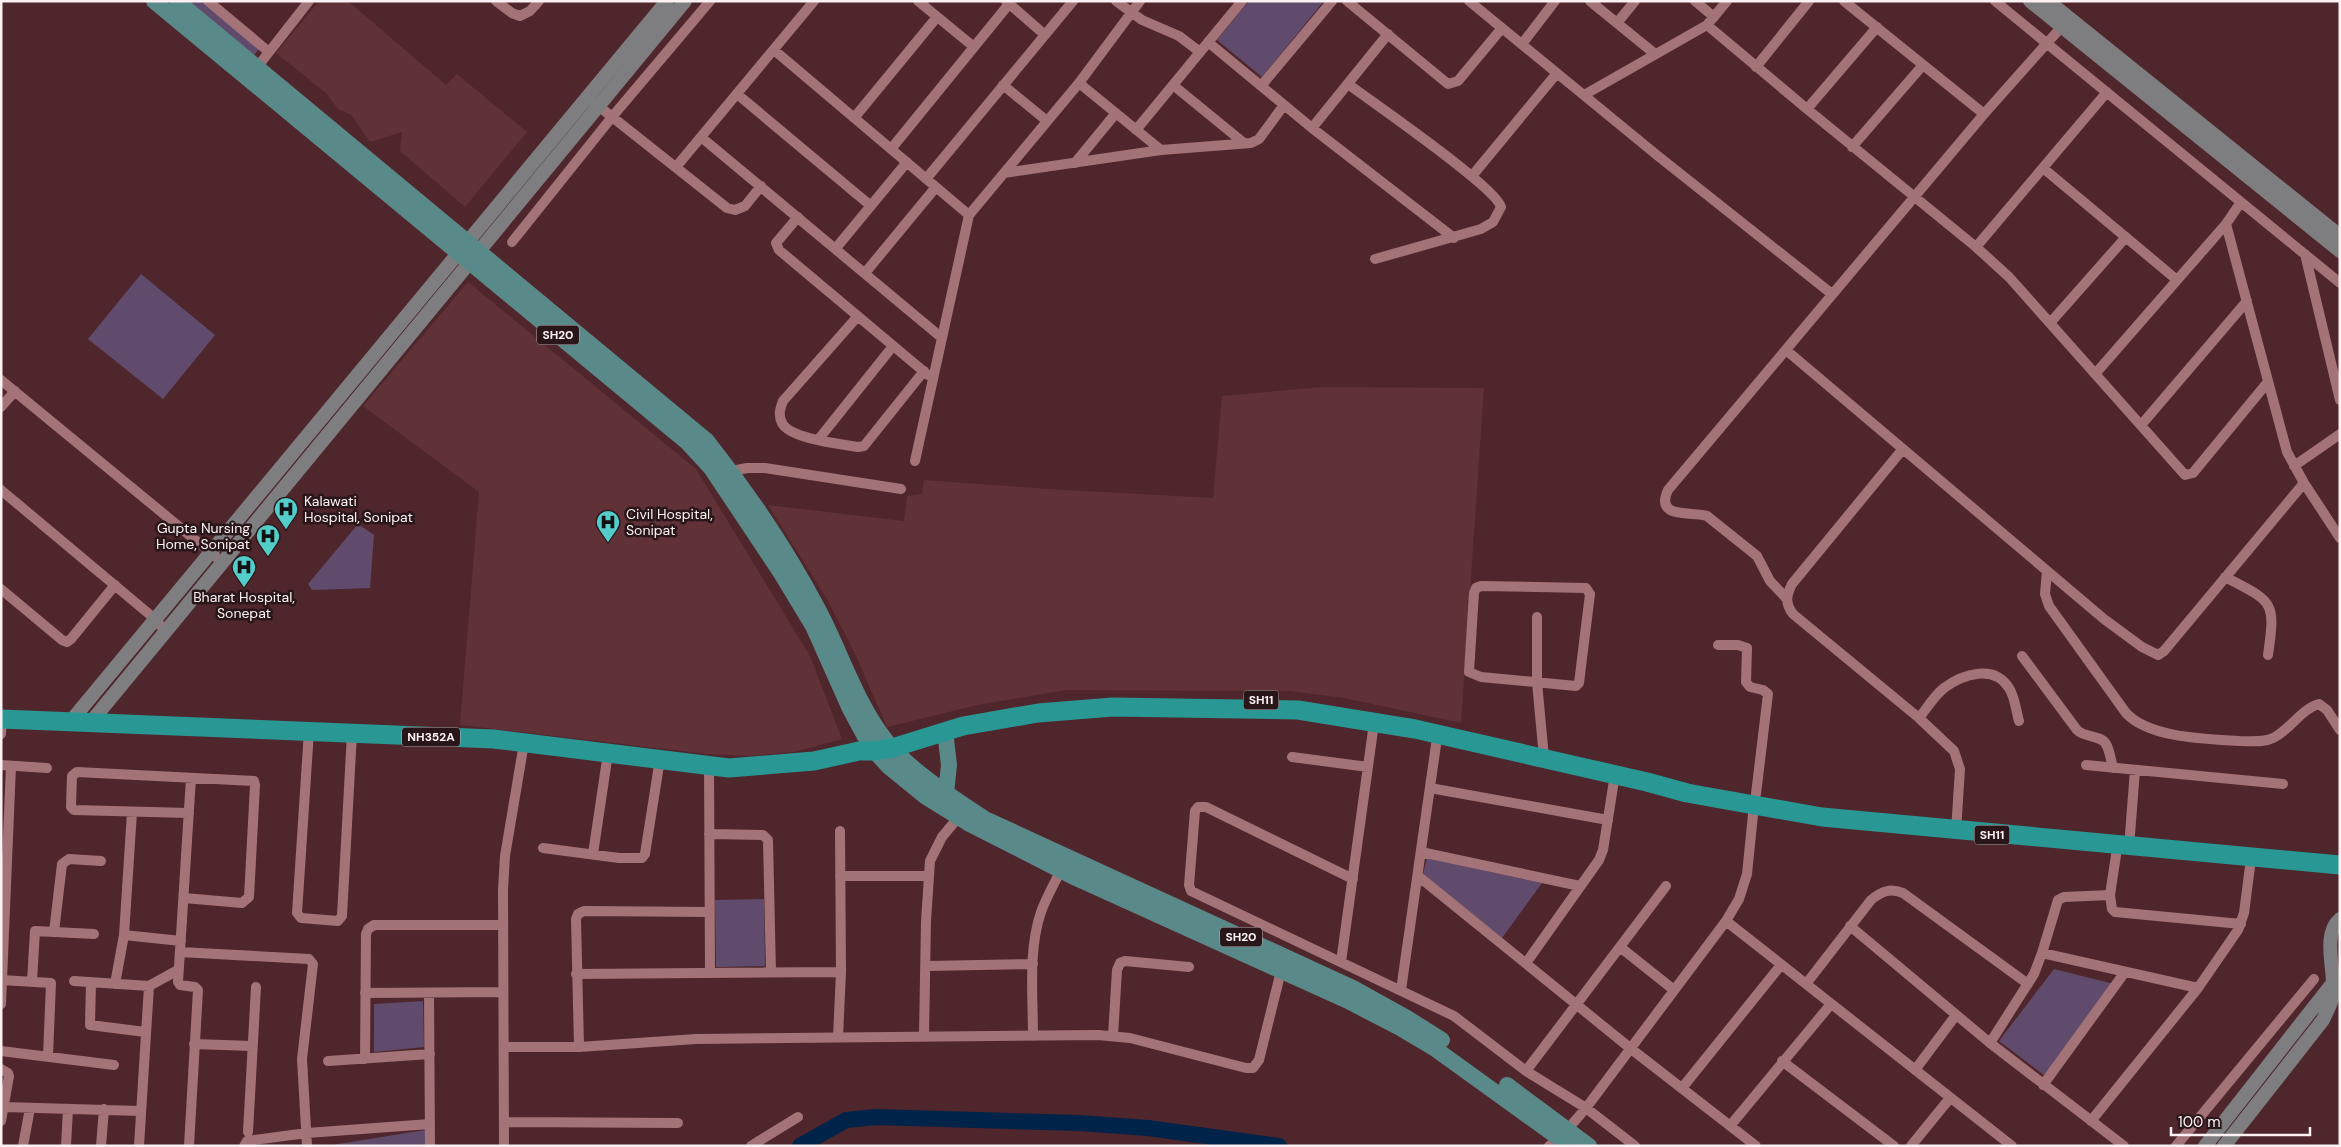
<svg xmlns="http://www.w3.org/2000/svg" width="2341" height="1147" font-family="'DM Sans',sans-serif">
  <rect width="100%" height="100%" fill="#4f262c"/>
  <path fill="#603137" d="M319 1H348L446 85 457 74 527 132 465 207 400 151 402 132 370 142 351 115 338 109 326 93 276 53Z
    M468 282 696 469 810 656 842 739 794 752 749 756 708 754 460 725 479 492 363 406Z
    M1322 387 1484 388 1461 723 1344 698 1289 691 1066 690 978 705 887 727 855 654 828 601 768 505 904 521 907 496 922 494 924 480 1049 489 1213 498 1222 396Z"/>
  <path fill="#604b6d" d="M184 1H201L259 49 252 58Z
    M1249 1H1324L1262 77 1217 40Z
    M141 274 215 335 163 399 88 339Z
    M358 524 374 535 370 588 312 590 308 584Z
    M1427 858 1542 883 1502 938 1423 874Z
    M764 899 765 966 716 967 715 900Z
    M2054 969 2114 984 2044 1075 1999 1041Z
    M423 1001 424 1047 374 1052V1004Z
    M425 1130V1146H326Z"/>
  <g fill="none" stroke-linecap="round" stroke-linejoin="round">
    <path stroke="#002349" stroke-width="16" d="M800 1146 846 1120 876 1117 1079 1123 1148 1128 1279 1146"/>
    <path stroke="#a37377" stroke-width="10" d="M208 1 269 52
      M496 1 512 13 520 16 530 11 539 1
      M918 1 974 47
      M1006 1 1045 35
      M1116 1 1142 20 1179 36 1200 52
      M1347 1 1448 84 1458 81 1502 28
      M1469 1 1658 156 1832 294
      M1590 1 1655 54
      M1695 1 1714 17
      M1844 1 1984 114
      M1995 1 2340 283
      M1617 23 1635 1
      M1707 25 1807 109 1976 247 2009 277 2185 475 2193 473 2267 383
      M1208 42 1312 128 1454 238
      M1522 44 1555 1
      M774 50 969 215
      M1756 67 1809 1
      M255 70 309 1
      M1079 83 1161 150
      M1348 84C1372 102 1496 187 1501 207L1493 222 1481 229 1375 259
      M1003 85 1047 121
      M1173 85 1244 143
      M1261 86 1332 1
      M737 94 871 206
      M1584 95 1707 25 1727 1
      M587 97 727 208 735 210 745 206 761 186
      M1807 109 1877 27
      M854 118 937 17
      M1312 128 1388 34
      M1136 130 1242 1
      M701 137 942 338
      M1852 147 1923 65
      M891 149 1009 4
      M1075 163 1116 113
      M676 167 814 1
      M2043 168 2177 280
      M1004 173 1161 150 1251 143 1259 139 1284 105
      M1472 176 1557 73
      M926 179 1073 1
      M798 217 776 243 779 250 928 375
      M2226 224 2287 452 2304 483 2340 538
      M512 242 612 117 710 1
      M1976 247 2107 92
      M836 248 907 162
      M2305 254 2340 400
      M865 273 936 187
      M858 316 783 401C780 409 778 415 782 423 790 439 841 444 858 447L864 446 924 371
      M2050 323 2126 237
      M1786 350 2104 619 2142 647 2158 655 2164 651 2304 483
      M2096 373 2226 224 2241 202
      M1 380 222 562
      M1 407 15 391
      M2142 424 2247 301
      M818 440 893 346
      M1902 450 1792 584C1786 596 1785 603 1793 614L1919 718 1954 751 1960 769 1956 831
      M915 461 969 215 1079 83 1140 1
      M2294 466 2340 434
      M727 472 747 468H765L901 489
      M1 490 155 619 165 631
      M2047 571 2045 594 2049 606 2126 713C2149 738 2206 739 2239 741 2250 741 2263 743 2273 738 2290 730 2301 709 2319 704L2327 710 2340 730
      M2225 577C2273 602 2276 600 2268 655
      M1481 586 1586 588 1590 594 1579 683 1576 686 1481 677 1469 672 1474 593 1476 588Z
      M1 589 62 640 67 642 71 639 115 585
      M1787 599 1770 581 1757 556 1707 516C1693 511 1654 520 1668 490L1984 114 2065 23
      M1537 617V682L1544 758
      M1718 645H1738L1747 648 1746 682 1750 687 1763 690 1768 694 1756 794
      M2022 656 2077 730C2085 738 2101 735 2106 744 2110 751 2111 761 2113 768
      M1919 718C1927 708 1934 696 1944 688 1963 674 1994 664 2009 688 2015 697 2016 711 2019 721
      M309 731 297 913 301 918 338 921 342 916 352 733
      M1 734 2 719
      M1292 757 1368 767
      M1 765 47 768
      M709 765 710 973
      M2086 765 2283 784
      M1430 788 1608 820
      M709 834 763 835 768 840 771 972
      M2118 842 2110 895 2112 909 2115 912 2241 924
      M2129 847 2135 770
      M543 848 619 858H642L645 854 660 759
      M1421 852 1580 886
      M593 854 608 753
      M840 876H928
      M1418 876 1630 1048 1756 1146
      M1353 879 1206 807H1198L1195 811 1189 885 1191 891 1454 1016 1526 1071 1586 1108 1635 1146
      M184 898 242 903 249 897 255 785 254 781 77 772 72 776 71 807 74 810 189 813
      M1726 921 2012 1146
      M1850 926 1990 1043 2124 1146
      M54 932 62 864 69 859 101 861
      M124 935 181 941
      M1620 947 1674 990
      M180 952 309 959 313 964 302 1059 307 1146
      M2042 953 2198 988
      M1341 962 1374 723
      M1526 963 1599 860 1603 850 1615 774
      M927 966 1033 964
      M576 974 841 972
      M2 980 51 983 48 1056
      M32 981 35 931 94 934
      M74 981 149 986 178 970
      M91 982 90 1025 145 1032
      M115 984 124 935 132 812
      M1806 984 1871 900C1882 891 1890 888 1903 893L2028 984
      M1401 990 1438 731
      M365 993 503 992
      M429 993 430 1146
      M1 1004 11 766
      M924 1035 926 921 930 861 942 837 961 814
      M1033 1036C1033 996 1028 950 1041 912 1046 898 1054 884 1061 870
      M1113 1036 1117 970 1120 963 1125 961 1189 967
      M838 1037 841 972 840 831
      M1990 1043 2034 974 2042 953 2058 900 2064 897 2110 895
      M194 1044 252 1046
      M504 1047H579L696 1039 1098 1035 1130 1038 1246 1068H1253L1259 1060 1282 967
      M579 1047 576 919 578 914 584 911 708 912
      M1 1051 114 1065
      M365 1059 366 934 368 929 374 925H502
      M328 1061 430 1054
      M1782 1061 1894 1146
      M1 1069 8 1073 9 1076 1 1121
      M1915 1070 1956 1015
      M1526 1071 1666 886
      M2043 1085 2125 972
      M1682 1088 1781 965
      M4 1107 140 1111
      M2091 1121 2198 988 2238 930 2244 913 2251 859
      M504 1122 678 1123
      M1730 1126 1831 1004
      M248 1132 256 987
      M23 1146 30 1108
      M66 1146 68 1109
      M101 1146 104 1109
      M139 1146 149 986
      M189 1146 198 990 195 987 180 985 178 982 191 778
      M244 1146 247 1141 307 1133 430 1124
      M504 1146 503 890 505 856 524 743
      M751 1146 798 1117
      M1549 1146 1560 1138 1586 1108 1726 921 1739 899 1747 874 1754 805
      M1911 1146 1950 1098
      M2176 1146 2314 979"/>
    <path stroke="#7e7e80" stroke-width="14" d="M2030 1 2340 251
      M2048 1 2340 236
      M71 721 667 1
      M91 722 685 1
      M2205 1146 2332 984
      M2224 1146 2323 1020C2326 1013 2330 1006 2332 999 2338 977 2320 936 2340 919"/>
    <path stroke="#5a8989" stroke-width="16" d="M154 1 687 442 711 468 781 573 813 626 850 709 870 746 888 766 926 797 968 823 1076 878 1348 1001 1402 1029 1434 1048 1570 1146
      M177 1 707 441C749 494 788 552 819 611 842 655 856 703 887 742 911 771 953 798 985 819L1353 988 1407 1018 1442 1040
      M945 731 949 765 946 793
      M1507 1085 1589 1146"/>
    <path stroke="#299895" stroke-width="19" d="M1 719 494 739 729 768 814 761 859 751H873L892 748 963 726 1038 713 1113 707 1298 710 1415 729 1647 782 1687 793 1822 817 2340 865"/>
  </g>
  <defs>
    <g id="hospital-pin" transform="scale(1.25)"><path d="M0 17L-7.5 6A9.5 9.5 0 1 1 7.5 6Z" fill="#53cdca" stroke="#291618"/><path d="M-5-5h3v3.5h4V-5h3V5h-3V1.5h-4V5h-3Z" fill="#111"/></g>
  </defs>
  <g fill-rule="evenodd">
    <use href="#hospital-pin" x="286" y="509"/>
    <use href="#hospital-pin" x="608" y="522"/>
    <use href="#hospital-pin" x="268" y="536"/>
    <use href="#hospital-pin" x="244" y="567"/>
  </g>
  <g text-anchor="middle" dominant-baseline="central" stroke-width="5" stroke-linejoin="round" paint-order="stroke">
    <g fill="#291618" stroke="#bdafb1" stroke-width="1">
      <rect x="537" y="325.5" width="42" height="19" rx="4"/>
      <rect x="1243.5" y="690.5" width="35" height="19" rx="4"/>
      <rect x="402" y="727.5" width="58" height="19" rx="4"/>
      <rect x="1974.5" y="825.5" width="35" height="19" rx="4"/>
      <rect x="1220" y="927.5" width="42" height="19" rx="4"/>
    </g>
    <g font-size="12" font-weight="bold" fill="#fcf1f2">
      <text x="558" y="335">SH20</text>
      <text x="1261" y="700">SH11</text>
      <text x="431" y="737">NH352A</text>
      <text x="1992" y="835">SH11</text>
      <text x="1241" y="937">SH20</text>
    </g>
    <g font-size="14" fill="#fcf1f2" stroke="#291618" text-anchor="start">
      <text x="304" y="501">Kalawati<tspan x="304" dy="16">Hospital, Sonipat</tspan></text>
      <text x="626" y="514">Civil Hospital,<tspan x="626" dy="16">Sonipat</tspan></text>
      <text x="250" y="528" text-anchor="end">Gupta Nursing<tspan x="250" dy="16">Home, Sonipat</tspan></text>
      <text x="244" y="597" text-anchor="middle">Bharat Hospital,<tspan x="244" dy="16">Sonepat</tspan></text>
    </g>
  </g>
  <rect width="2341" height="1147" fill="none" stroke="#fcf1f2" stroke-width="5"/>
  <path d="M2171 1127v8h139v-8" fill="none" stroke="#fcf1f2" stroke-width="2.5"/>
  <text x="2178" y="1127" font-size="15" fill="#fcf1f2" stroke="#291618" stroke-width="4" paint-order="stroke">100 m</text>
</svg>
